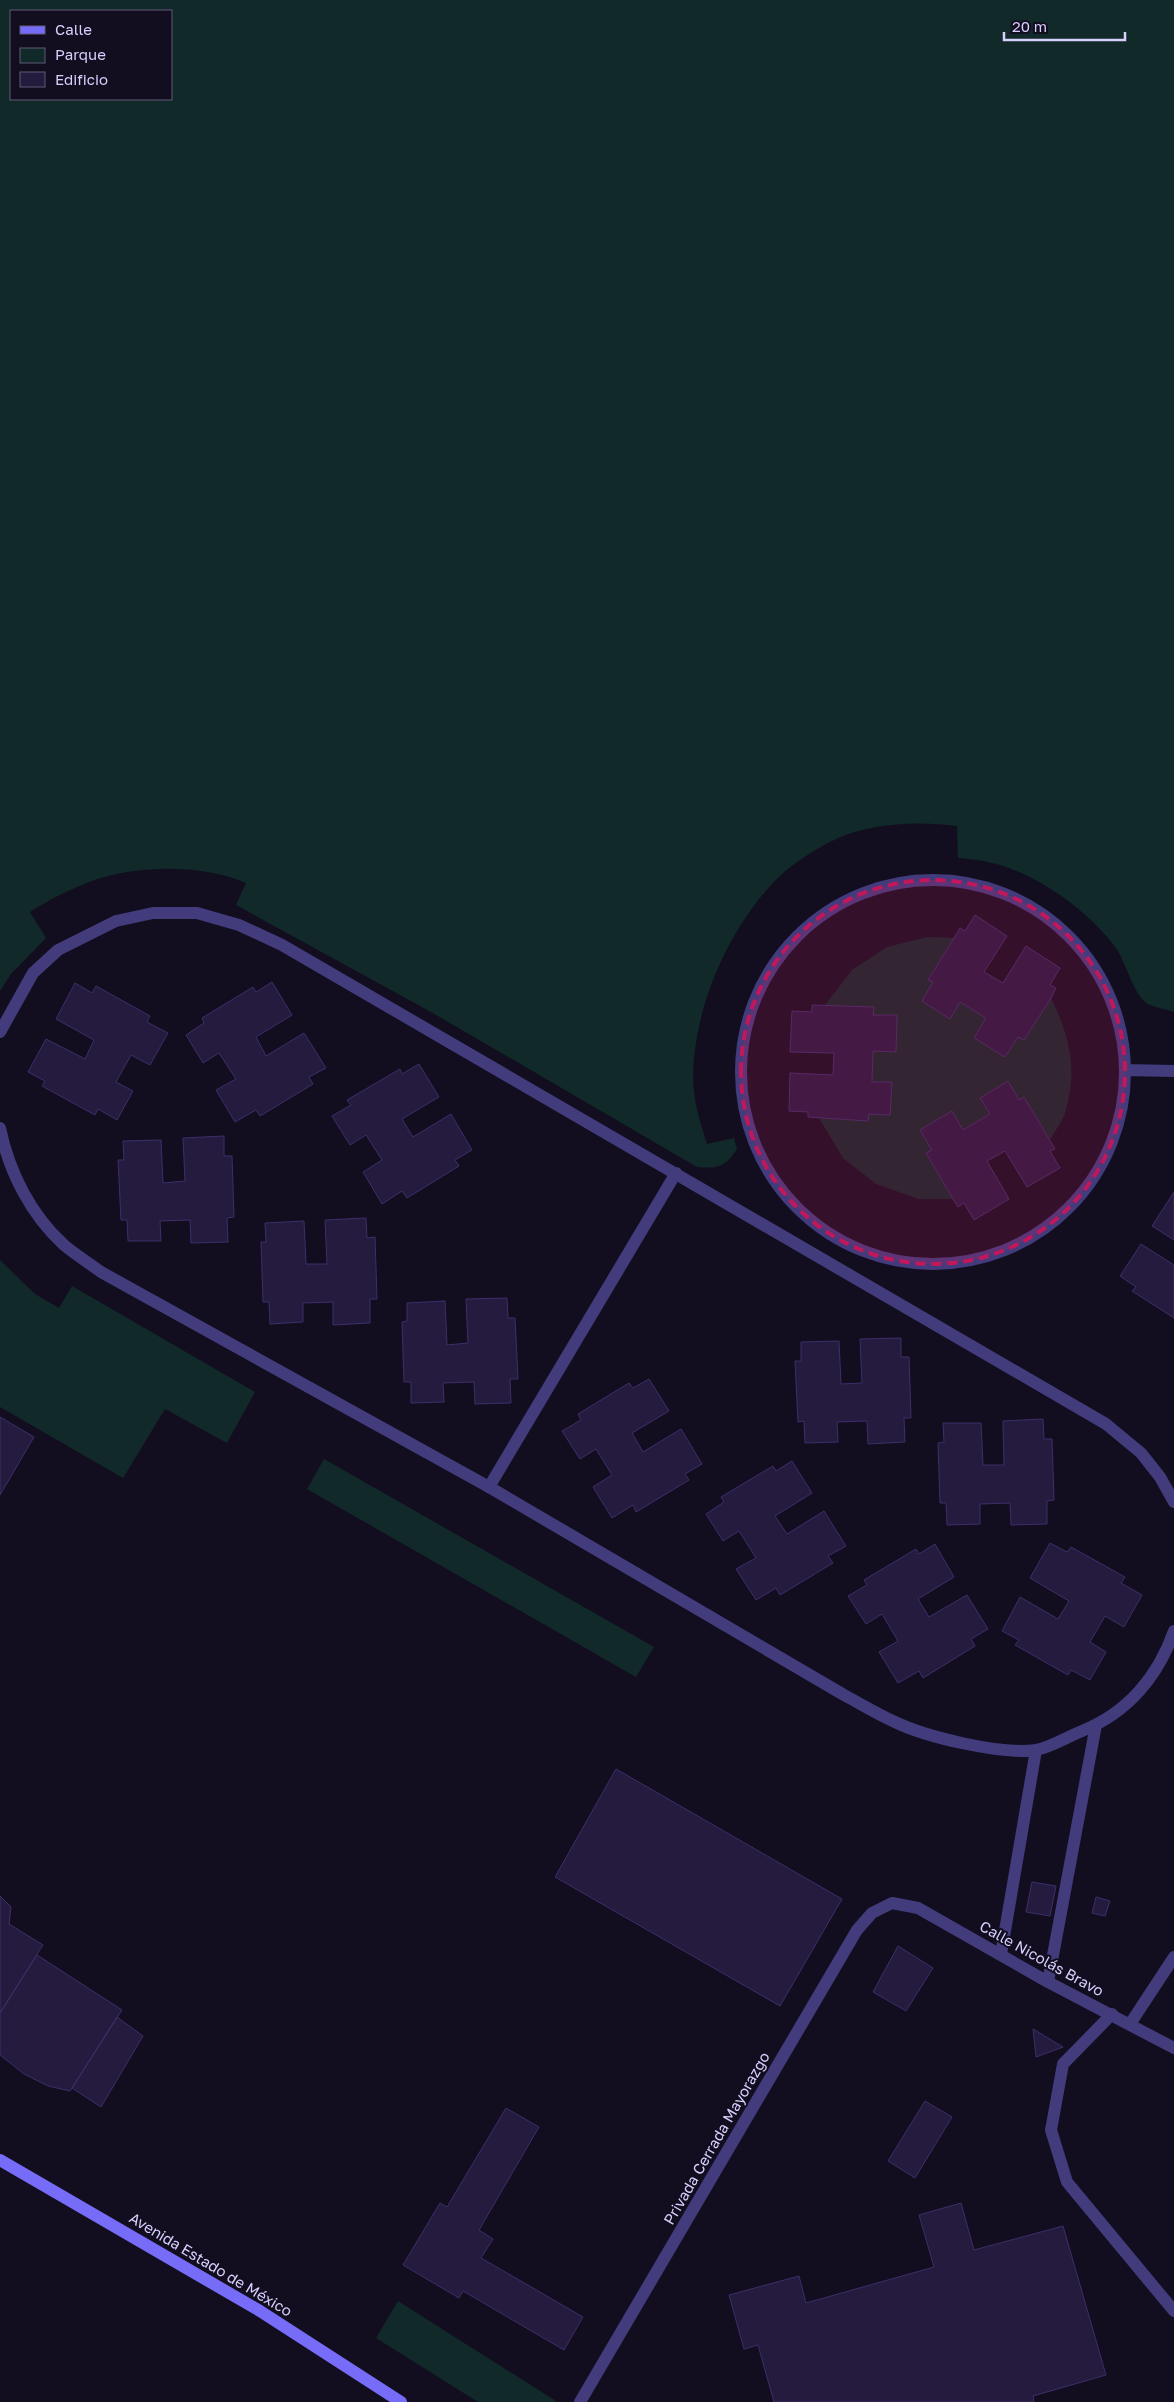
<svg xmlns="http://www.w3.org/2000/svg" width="1174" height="2402" font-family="'Golos Text',sans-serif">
  <rect width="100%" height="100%" fill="#120e20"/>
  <path fill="#112929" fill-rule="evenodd" d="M0 0H1174V1012C1166 1009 1156 1008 1148 1004 1133 995 1126 962 1116 948 1089 911 1036 873 992 863 981 860 969 859 958 858L957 826C917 821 870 823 834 840 812 851 788 866 772 884 726 934 694 1009 693 1077 693 1100 700 1122 707 1144L734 1138 737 1149C725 1167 718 1169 697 1167L431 1012 236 905 246 883C201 864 138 865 92 881 70 889 49 900 30 912L46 938 11 974 0 991ZM11 11H171V99H11Z
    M927 937 954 938 928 979 933 982 922 1001 949 1018 960 1002 986 1018 974 1038 1005 1057 1018 1037 1024 1040 1051 998C1070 1037 1078 1070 1065 1113 1062 1122 1055 1131 1050 1140L1024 1097 1019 1100 1008 1082 980 1098 990 1114 963 1130 952 1111 921 1130 932 1150 926 1154 953 1199H919L876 1184 843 1158 819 1118 868 1121 869 1114 890 1115 892 1082H872L873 1051H895L897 1015H873V1007L825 1005 852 970 887 947Z
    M0 1260 35 1294 59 1308 72 1286 255 1392 227 1443 165 1409 123 1478 0 1407Z
    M324 1459 654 1647 636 1677 307 1489Z
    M398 2301 556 2401 555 2402H478L376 2338Z"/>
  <path fill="#251b3f" stroke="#3e2e6a" d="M975 915 1007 936 984 972 1003 983 1026 946 1060 968 1050 985 1056 988 1051 998 1024 1040 1018 1037 1005 1057 974 1038 986 1018 960 1002 950 1019 922 1001 933 982 928 980 954 938 960 928 965 931Z
    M272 982 292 1015 256 1037 266 1056 304 1033 326 1068 309 1077 313 1084 260 1116 256 1110 235 1122 216 1090 236 1079 219 1053 203 1063 186 1035 204 1023 202 1018 253 987 256 992Z
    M75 983 92 993 96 986 150 1016 147 1022 168 1033 150 1065 131 1055 116 1082 133 1091 117 1120 98 1109 95 1115 42 1086 45 1081 28 1072 46 1039 85 1059 94 1040 56 1019Z
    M812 1005 874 1007 873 1015H897L896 1052 873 1051 872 1082H892L890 1115 869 1114 868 1121 808 1117V1112L789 1111 790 1073 833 1075 834 1053 790 1052 792 1011 812 1012Z
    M419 1064 439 1097 402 1119 413 1137 451 1114 472 1150 455 1160 459 1166 407 1198 402 1191 382 1204 363 1172 382 1160 366 1135 350 1145 332 1116 351 1105 347 1100 400 1069 402 1074Z
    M1008 1081 1019 1100 1024 1097 1055 1149 1050 1151 1060 1168 1027 1187 1005 1151 987 1161 1009 1199 974 1220 964 1203 958 1207 953 1199 926 1153 932 1150 920 1130 952 1111 963 1130 990 1114 980 1098Z
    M224 1136V1156H232L234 1217 227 1218 228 1242 191 1243 190 1220 160 1221 161 1241H128L127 1220H121L118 1160H124L123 1141 161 1140 163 1183 185 1181 183 1138Z
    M1174 1192V1240L1152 1226Z
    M366 1218 367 1238 375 1237 377 1299H370V1323L333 1325V1302L303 1303V1322L270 1324 269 1302H263L261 1242H266L265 1223 304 1221 306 1264H327L325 1220Z
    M1141 1244 1174 1265V1318L1132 1291 1136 1287 1120 1276Z
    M507 1298 508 1318H515L518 1379H510L511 1403 475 1404 474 1382 443 1383 444 1402 411 1403V1382H404L402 1322 407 1321V1303L445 1301 447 1345 468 1343 466 1299Z
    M901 1338V1357H909L911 1418H904L905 1442 868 1444 867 1421 837 1422 838 1442 805 1443 804 1421 798 1422 795 1361H801V1342L839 1341 841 1384 862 1383 860 1339Z
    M649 1379 669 1411 632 1433 643 1452 681 1429 702 1464 685 1474 689 1480 636 1512 633 1505 612 1518 593 1487 612 1475 596 1449 580 1459 562 1431 581 1420 578 1414 629 1383 633 1388Z
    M0 1417 34 1437 0 1495Z
    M1043 1419 1044 1439H1052L1054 1500 1047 1501V1524L1011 1525 1010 1503 980 1504V1524L947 1525 946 1503H940L938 1443 944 1442 943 1423H981L983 1465H1004L1003 1421Z
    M792 1461 812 1493 775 1516 787 1534 824 1511 846 1546 828 1556 833 1563 780 1595 776 1588 756 1600 736 1569 756 1558 739 1531 723 1541 706 1514 724 1502 721 1497 773 1466 776 1471Z
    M1050 1543 1067 1552 1071 1547 1125 1577 1121 1583 1142 1595 1124 1627 1105 1616 1090 1642 1106 1652 1090 1680 1071 1670 1068 1675 1015 1645 1019 1640 1002 1631 1020 1597 1058 1619 1069 1601 1030 1578Z
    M935 1544 954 1577 918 1599 929 1617 967 1595 988 1629 971 1639 975 1646 923 1678 919 1671 898 1683 879 1652 898 1641 882 1614 866 1624 848 1596 867 1585 864 1580 916 1549 919 1554Z
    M616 1769 842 1899 780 2006 555 1877Z
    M1032 1882 1056 1886 1050 1916 1026 1912Z
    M0 1896 11 1907 9 1924 43 1945 0 2013Z
    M1096 1897 1110 1901 1105 1916 1092 1913Z
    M898 1946 933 1968 906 2011 873 1992Z
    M37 1955 122 2010 70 2091 48 2086 24 2074 0 2055V2013Z
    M117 2017 143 2036 101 2107 72 2088Z
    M1033 2029 1063 2047 1036 2057Z
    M925 2101 952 2117 915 2178 888 2161Z
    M506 2108 539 2127 479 2230 493 2239 481 2258 583 2317 564 2350 463 2291 459 2298 403 2265 440 2203 447 2207Z
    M961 2203 974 2250 1063 2226 1106 2375 1033 2396 1034 2402H774L758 2345 744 2349 729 2295 799 2276 806 2303 934 2267 919 2215Z"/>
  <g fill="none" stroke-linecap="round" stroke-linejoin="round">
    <path stroke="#423c7c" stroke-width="12" d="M489 1487 676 1173
      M1112 2014 1063 2064 1051 2130 1067 2182 1174 2311"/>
    <path stroke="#423c7c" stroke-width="12" d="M741 1072a192 192 0 1 1 384 0a192 192 0 1 1-384 0Z
      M0 1032 33 973 58 950 116 921 153 913H197L239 925 282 945 1106 1424 1141 1453 1160 1477 1174 1502
      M1125 1070 1174 1071
      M0 1128C9 1172 31 1215 64 1245 76 1255 89 1263 101 1272L489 1487 844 1695C861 1704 877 1714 895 1722 926 1737 1001 1755 1036 1750 1051 1747 1067 1737 1082 1731 1127 1713 1158 1677 1174 1631
      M1001 1954 1036 1750
      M1048 1982 1096 1725
      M1130 2024 1174 1957
      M580 2402 857 1930 872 1913 892 1903 918 1908 1048 1982 1174 2048"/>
    <path stroke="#776cf7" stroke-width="12" d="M0 2160 260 2311 401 2402"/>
  </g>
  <path fill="#c2185b" fill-opacity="0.2" stroke="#c2185b" stroke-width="4" stroke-dasharray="10 6" stroke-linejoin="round" d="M741 1072a192 192 0 1 1 384 0a192 192 0 1 1-384 0Z"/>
  <g text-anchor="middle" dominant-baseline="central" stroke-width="4" stroke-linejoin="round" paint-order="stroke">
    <g font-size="15" fill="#d7cffc" stroke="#120e20">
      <text transform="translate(1042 1958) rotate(29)">Calle Nicolás Bravo</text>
      <text transform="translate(716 2138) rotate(-60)">Privada Cerrada Mayorazgo</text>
      <text transform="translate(211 2264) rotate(31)">Avenida Estado de México</text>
    </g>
  </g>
  <rect x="10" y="10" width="162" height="90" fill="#120e20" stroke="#615b78"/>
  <rect x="20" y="26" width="25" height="8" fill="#776cf7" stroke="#615b78"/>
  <text x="55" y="35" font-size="15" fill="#d7cffc">Calle</text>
  <rect x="20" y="48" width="25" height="15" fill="#112929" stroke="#615b78"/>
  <text x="55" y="60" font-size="15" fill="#d7cffc">Parque</text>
  <rect x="20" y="72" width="25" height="15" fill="#251b3f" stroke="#615b78"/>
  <text x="55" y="85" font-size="15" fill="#d7cffc">Edificio</text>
  <path d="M1004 32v8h121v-8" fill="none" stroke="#d7cffc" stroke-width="2.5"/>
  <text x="1012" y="32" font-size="15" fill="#d7cffc" stroke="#120e20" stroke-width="4" paint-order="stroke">20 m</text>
</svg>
